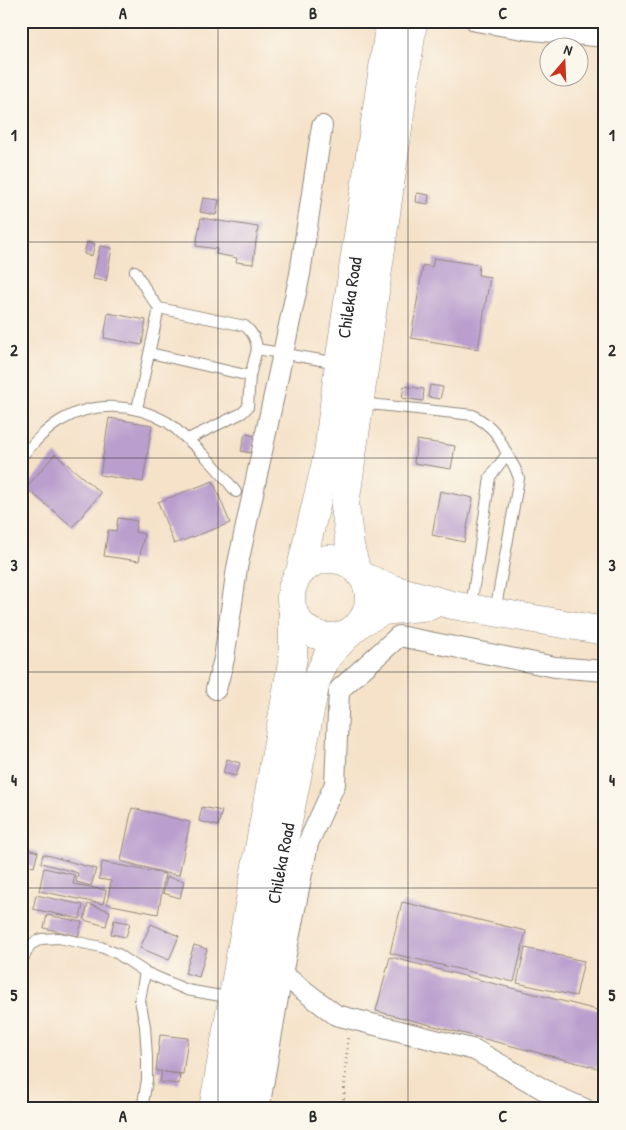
<svg xmlns="http://www.w3.org/2000/svg" width="626" height="1130" font-family="'Patrick Hand',sans-serif">
  <rect width="100%" height="100%" fill="#fbf7ec"/>
  <filter id="ink" filterUnits="userSpaceOnUse"><feTurbulence type="fractalNoise" baseFrequency=".02" numOctaves="2"/><feDisplacementMap in="SourceGraphic" scale="10" xChannelSelector="R" yChannelSelector="G"/><feConvolveMatrix kernelMatrix="1 2 1 2 8 2 1 2 1" color-interpolation-filters="sRGB"/></filter>
  <filter id="wash" filterUnits="userSpaceOnUse"><feTurbulence type="fractalNoise" baseFrequency=".0096" numOctaves="4" result="noise"/><feDisplacementMap in="SourceGraphic" scale="20" xChannelSelector="R" yChannelSelector="G"/><feGaussianBlur stdDeviation="1.12" result="paint"/><feColorMatrix in="noise" values="0 0 0 0 0 0 0 0 0 0 0 0 0 0 0 0 0 1.4 0 .05"/><feComposite in="paint" operator="in"/></filter>
  <g filter="url(#wash)">
    <rect width="100%" height="100%" fill="#f5e2c9"/>
    <g id="blocks">
      <path fill="#ba9fce" d="M417 193 429 195 428 204 416 202Z
        M203 198 219 200 216 215 200 212Z
        M201 218 258 227 253 264 236 262 237 258 216 254 217 249 196 246Z
        M87 242 95 244 92 256 84 254Z
        M100 246 112 248 106 281 93 279Z
        M434 258 479 265 478 275 490 277 478 349 411 338 423 265 432 267Z
        M108 313 146 320 142 345 104 338Z
        M430 385 443 387 440 399 428 397Z
        M404 386 424 389 423 401 402 398Z
        M109 418 152 425 143 482 100 475Z
        M245 434 255 436 251 453 241 451Z
        M417 440 455 446 451 469 414 463Z
        M55 454 101 493 73 527 26 488Z
        M213 481 230 523 174 544 158 502Z
        M440 491 473 498 464 542 432 535Z
        M118 518 137 521 135 532 144 534 139 561 104 556 108 530 116 531Z
        M227 759 240 763 236 776 223 773Z
        M202 807 222 811 218 826 199 821Z
        M132 808 190 822 179 875 165 873 121 861Z
        M21 844 26 845 22 864H21Z
        M28 849 38 852 34 867 24 864Z
        M43 854 96 869 91 886 76 882 78 873 41 863Z
        M102 862 165 874 158 914 107 904 111 881 99 879Z
        M44 868 75 875 73 884 106 890 103 904 39 891Z
        M167 877 184 881 180 898 163 893Z
        M36 895 83 905 80 919 33 909Z
        M402 902 526 931 514 982 390 953Z
        M88 904 110 911 106 926 84 920Z
        M47 915 82 922 78 936 44 928Z
        M114 920 130 923 126 937 111 934Z
        M151 924 179 936 169 960 140 948Z
        M194 945 207 949 199 977 185 973Z
        M525 948 584 961 576 996 517 983Z
        M390 957 605 1012V1070L376 1011Z
        M160 1035 188 1038 183 1074 164 1072 180 1074 179 1084 160 1082 162 1071H156Z"/>
    </g>
  </g>
  <g filter="url(#ink)">
    <use href="#blocks" fill-opacity="0" stroke="#90867a" stroke-width="1"/>
    <g fill="none" stroke-linecap="round" stroke-linejoin="round">
      <g stroke="#90867a" stroke-width="12">
        <path id="service" d="M135 271 148 293 159 308 245 326C253 333 256 339 257 349L338 363
          M150 353 250 376 257 349
          M360 403 473 415C493 427 497 433 507 454L490 477 471 607
          M137 409 159 308
          M188 439 242 413 248 407 250 376
          M21 457C33 444 45 430 60 421 93 401 134 403 167 422 172 425 177 430 181 434 204 453 218 469 236 492
          M495 612 519 478 515 468 507 454
          M21 963 30 945 41 939 59 938 101 947 118 954 145 972 187 990 232 998
          M142 1109 147 1080V1057L145 1026 140 1000 145 972"/>
      </g>
      <g stroke="#90867a" stroke-width="22">
        <path id="minor" d="M476 21 523 29 605 37
          M216 689 224 659 237 568 300 274 322 126
          M259 1109 282 974
          M585 1109 555 1096 475 1050 336 1015 282 974 308 843 335 784 339 690 399 636 555 667 605 671"/>
      </g>
      <g stroke="#90867a" stroke-width="29">
        <path id="secondary" d="M362 576 393 589 452 605 605 631
          M360 623 383 611 430 606"/>
      </g>
      <g stroke="#90867a" stroke-width="29">
        <g id="trunk">
          <circle cx="330" cy="598" r="39"/>
          <path d="M356 568 350 546 345 505 413 21"/>
          <path id="s1" d="M300 572 328 454 339 363 390 21"/>
          <path d="M213 1109 293 657V611"/>
          <path id="s2" d="M235 1109 283 847 316 681 327 657 352 630"/>
        </g>
      </g>
      <path stroke="#90867a" stroke-width="3" stroke-dasharray="1 4" stroke-linecap="butt" d="M343 1109 348 1036"/>
      <use href="#service" stroke="#fff" stroke-width="10"/>
      <use href="#minor" stroke="#fff" stroke-width="20"/>
      <use href="#secondary" stroke="#fff" stroke-width="28"/>
      <use href="#trunk" stroke="#fff" stroke-width="28"/>
    </g>
  </g>
  <path fill="none" stroke="#2b2b2b" stroke-width="1" stroke-opacity="0.55" d="M218 21V1109M408 21V1109M21 242H605M21 458H605M21 672H605M21 888H605"/>
  <g text-anchor="middle" dominant-baseline="central" stroke-width="4.5" stroke-linejoin="round" paint-order="stroke">
    <g font-size="18" fill="#2b2b2b" stroke="#fbf7ec">
      <text stroke="none"><textPath href="#s1" startOffset="279">Chileka Road</textPath></text>
      <text stroke="none"><textPath href="#s2" startOffset="250">Chileka Road</textPath></text>
    </g>
  </g>
  <rect width="626" height="1130" fill="none" stroke="#fbf7ec" stroke-width="55"/>
  <g transform="translate(564 62) rotate(19)"><circle r="24" fill="#fbf7ec" stroke="#a8a59f"/>
  <path d="M0-4L9 19L0 12L-9 19Z" fill="#c8321e"/>
  <text y="-8" font-size="14" font-weight="bold" text-anchor="middle" fill="#2b2b2b">N</text>
  </g>
  <rect x="28" y="28" width="570" height="1074" fill="none" stroke="#2b2b2b" stroke-width="2"/>
  <g font-size="16" text-anchor="middle" font-weight="bold" fill="#2b2b2b">
    <text x="123" y="19">A</text>
    <text x="313" y="19">B</text>
    <text x="503" y="19">C</text>
    <text x="14" y="141">1</text>
    <text x="612" y="141">1</text>
    <text x="14" y="356">2</text>
    <text x="612" y="356">2</text>
    <text x="14" y="571">3</text>
    <text x="612" y="571">3</text>
    <text x="14" y="786">4</text>
    <text x="612" y="786">4</text>
    <text x="14" y="1001">5</text>
    <text x="612" y="1001">5</text>
    <text x="123" y="1122">A</text>
    <text x="313" y="1122">B</text>
    <text x="503" y="1122">C</text>
  </g>
</svg>
